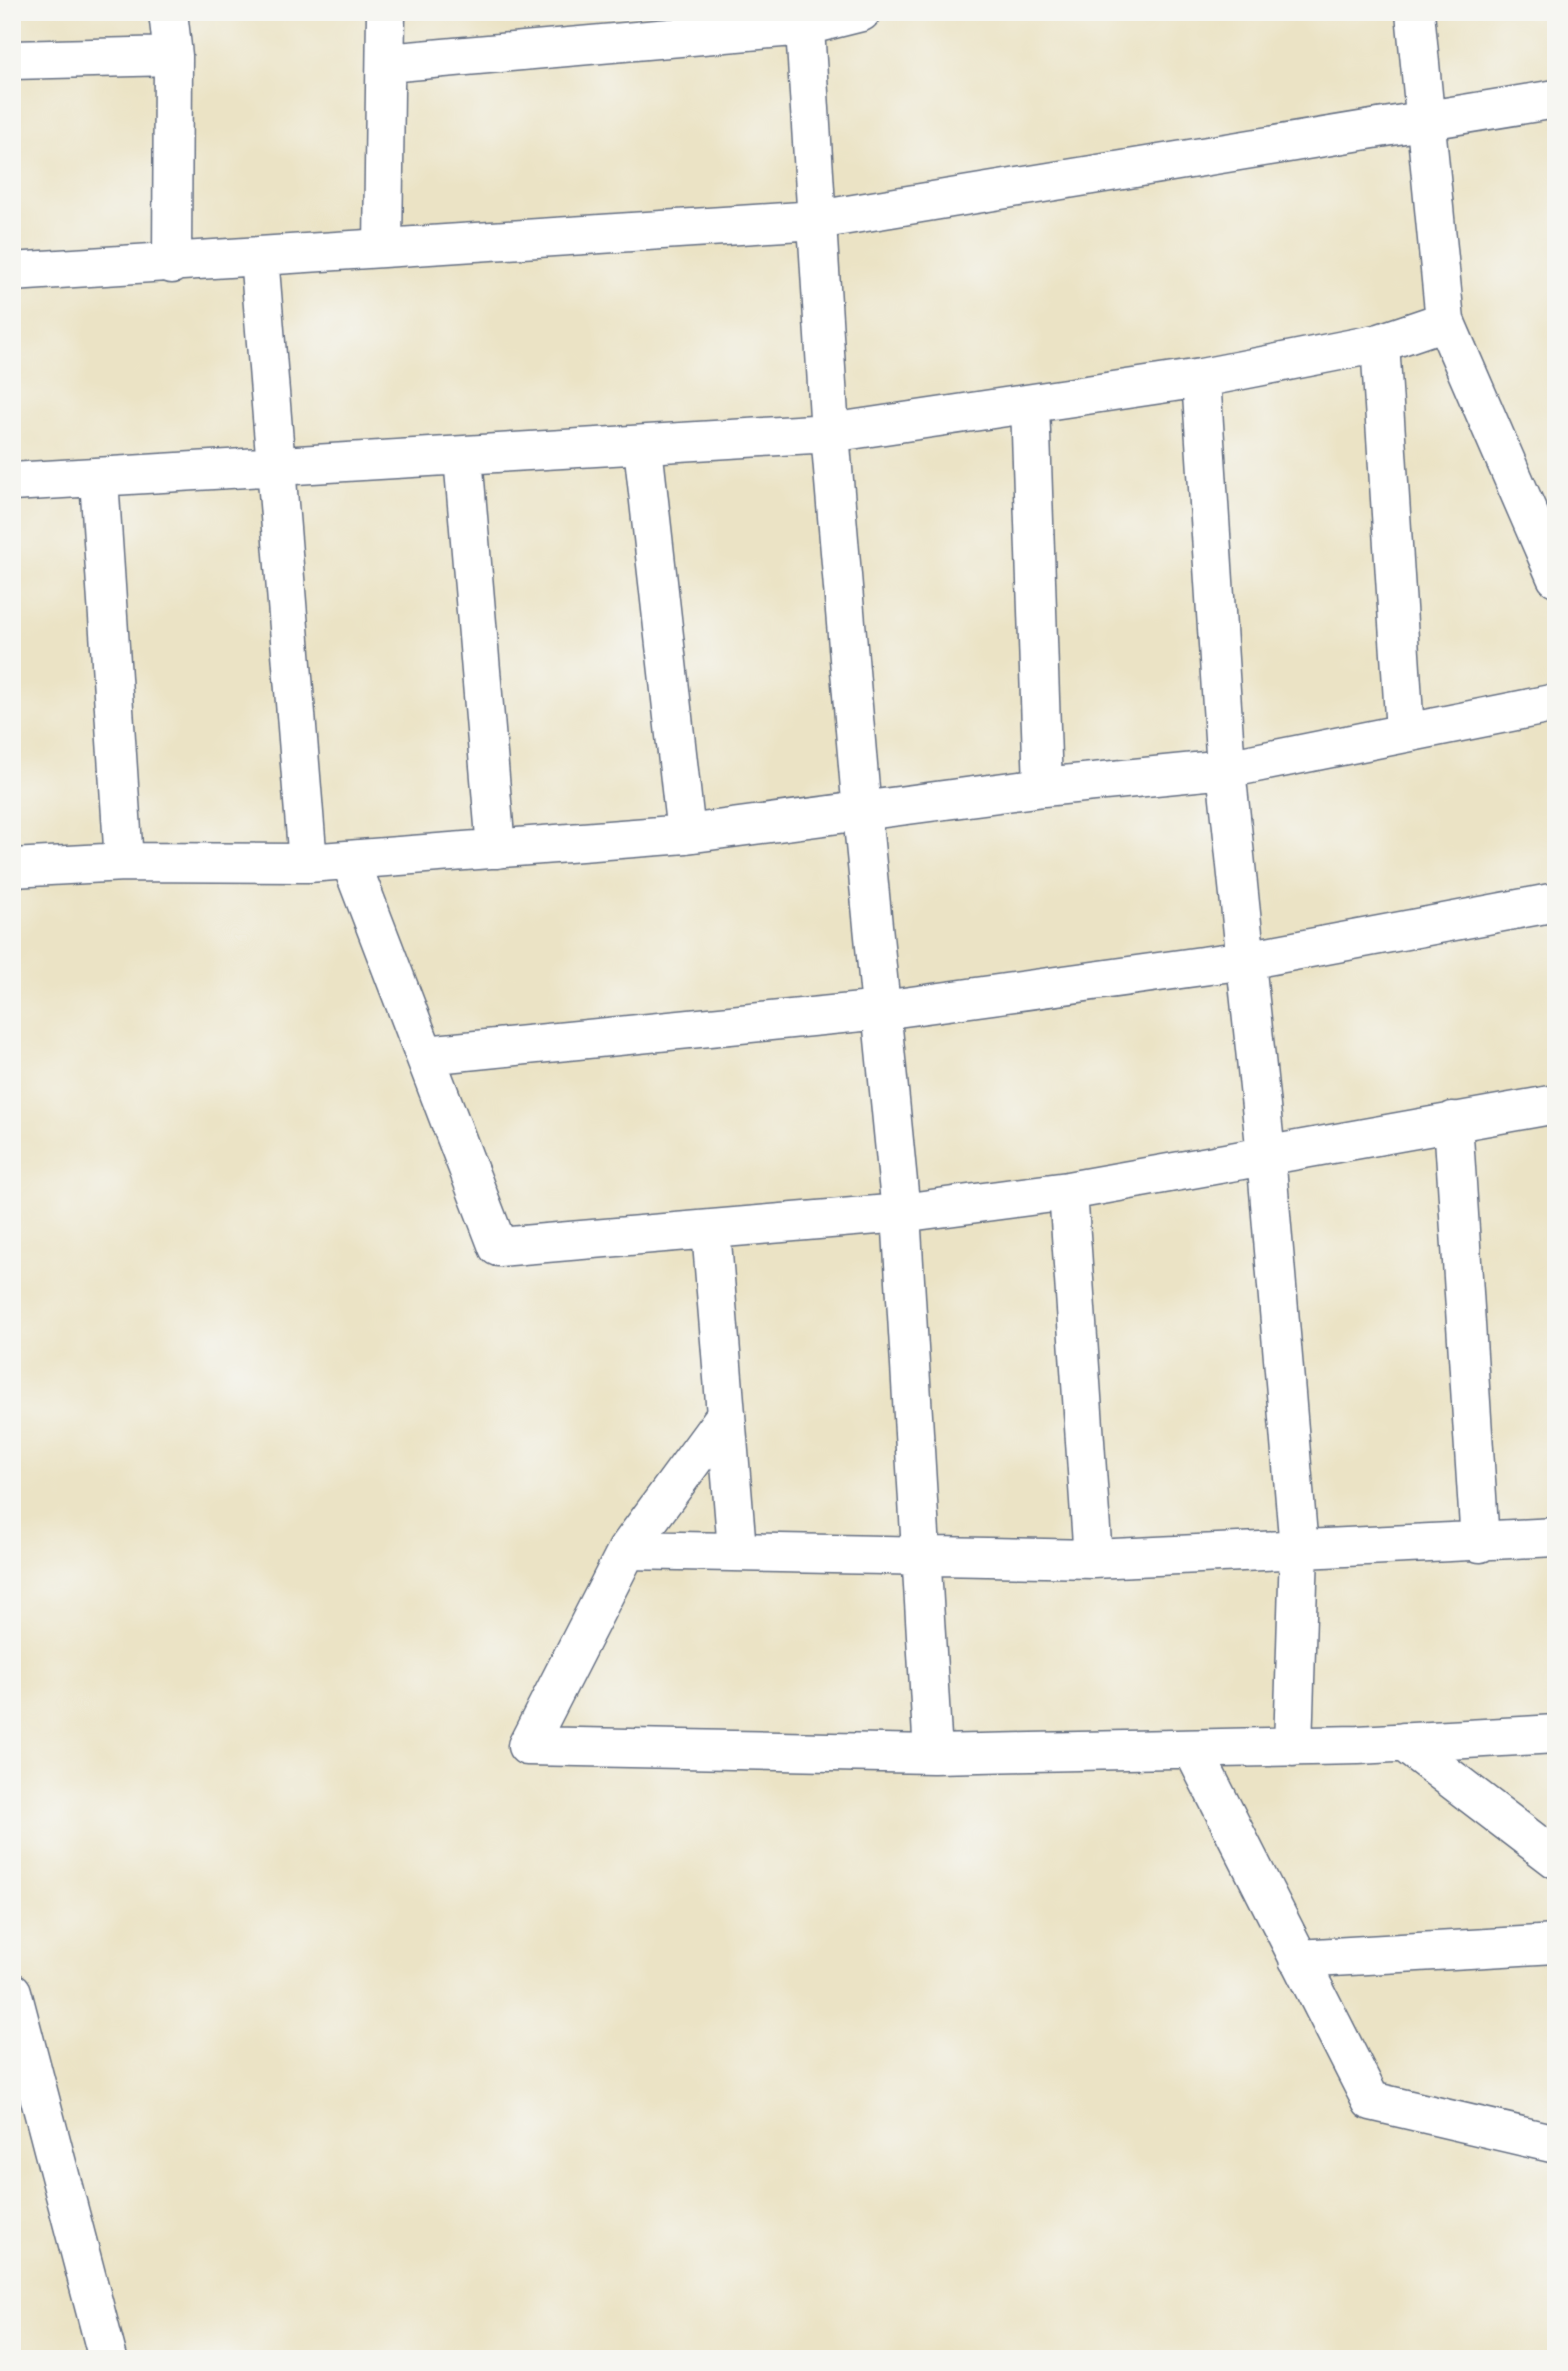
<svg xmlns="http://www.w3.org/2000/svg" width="1568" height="2371" font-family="'Balsamiq Sans',sans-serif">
  <rect width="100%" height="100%" fill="#f6f6f2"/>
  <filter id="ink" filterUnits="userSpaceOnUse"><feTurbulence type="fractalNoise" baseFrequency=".0143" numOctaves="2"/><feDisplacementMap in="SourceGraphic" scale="14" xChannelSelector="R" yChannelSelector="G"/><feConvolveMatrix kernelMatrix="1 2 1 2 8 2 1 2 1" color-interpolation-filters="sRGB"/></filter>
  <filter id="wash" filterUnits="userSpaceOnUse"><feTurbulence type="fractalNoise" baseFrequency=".00686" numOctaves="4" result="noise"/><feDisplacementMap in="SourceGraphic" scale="28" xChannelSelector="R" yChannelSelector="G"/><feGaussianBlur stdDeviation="1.57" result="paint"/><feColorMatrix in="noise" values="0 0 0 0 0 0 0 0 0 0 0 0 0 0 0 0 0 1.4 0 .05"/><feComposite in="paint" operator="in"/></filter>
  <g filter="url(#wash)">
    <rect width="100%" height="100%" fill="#ebe3c5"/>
  </g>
  <g filter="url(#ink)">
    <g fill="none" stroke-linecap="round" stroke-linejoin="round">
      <g stroke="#646e82" stroke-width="41">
        <path id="minor" d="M168 12 173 56 172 264
          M804 12 830 433 862 813 901 1213 933 1754
          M1415 12 1445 321 1556 577
          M12 60 173 56
          M387 63 805 26 861 12
          M383 247 386 12
          M259 256 308 863
          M12 272 817 220 1556 99
          M1380 343 1405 732
          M1201 378 1226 769 1266 1155 1299 1549 1293 1747
          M1030 404 1043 787
          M643 447 686 834
          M463 457 496 849
          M99 479 124 862
          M12 482 830 433 1201 378 1380 343 1445 321
          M350 860 498 1247 901 1213 1068 1191 1556 1104
          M12 868 124 862 308 863 686 834 1043 787 1226 769 1556 703
          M425 1055 882 1010 1246 960 1556 902
          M1453 1121 1480 1543
          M1068 1191 1093 1559
          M711 1230 737 1550
          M726 1415 627 1550 527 1746 933 1754 1358 1745 1556 1734
          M627 1550 1093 1559 1556 1537
          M1403 1742 1556 1859
          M1193 1750 1371 2101 1556 2144
          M1298 1959 1556 1944
          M12 1992 108 2359"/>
      </g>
      <use href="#minor" stroke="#fff" stroke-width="38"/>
    </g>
  </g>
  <rect width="1568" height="2371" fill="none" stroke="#f6f6f2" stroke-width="42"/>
</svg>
